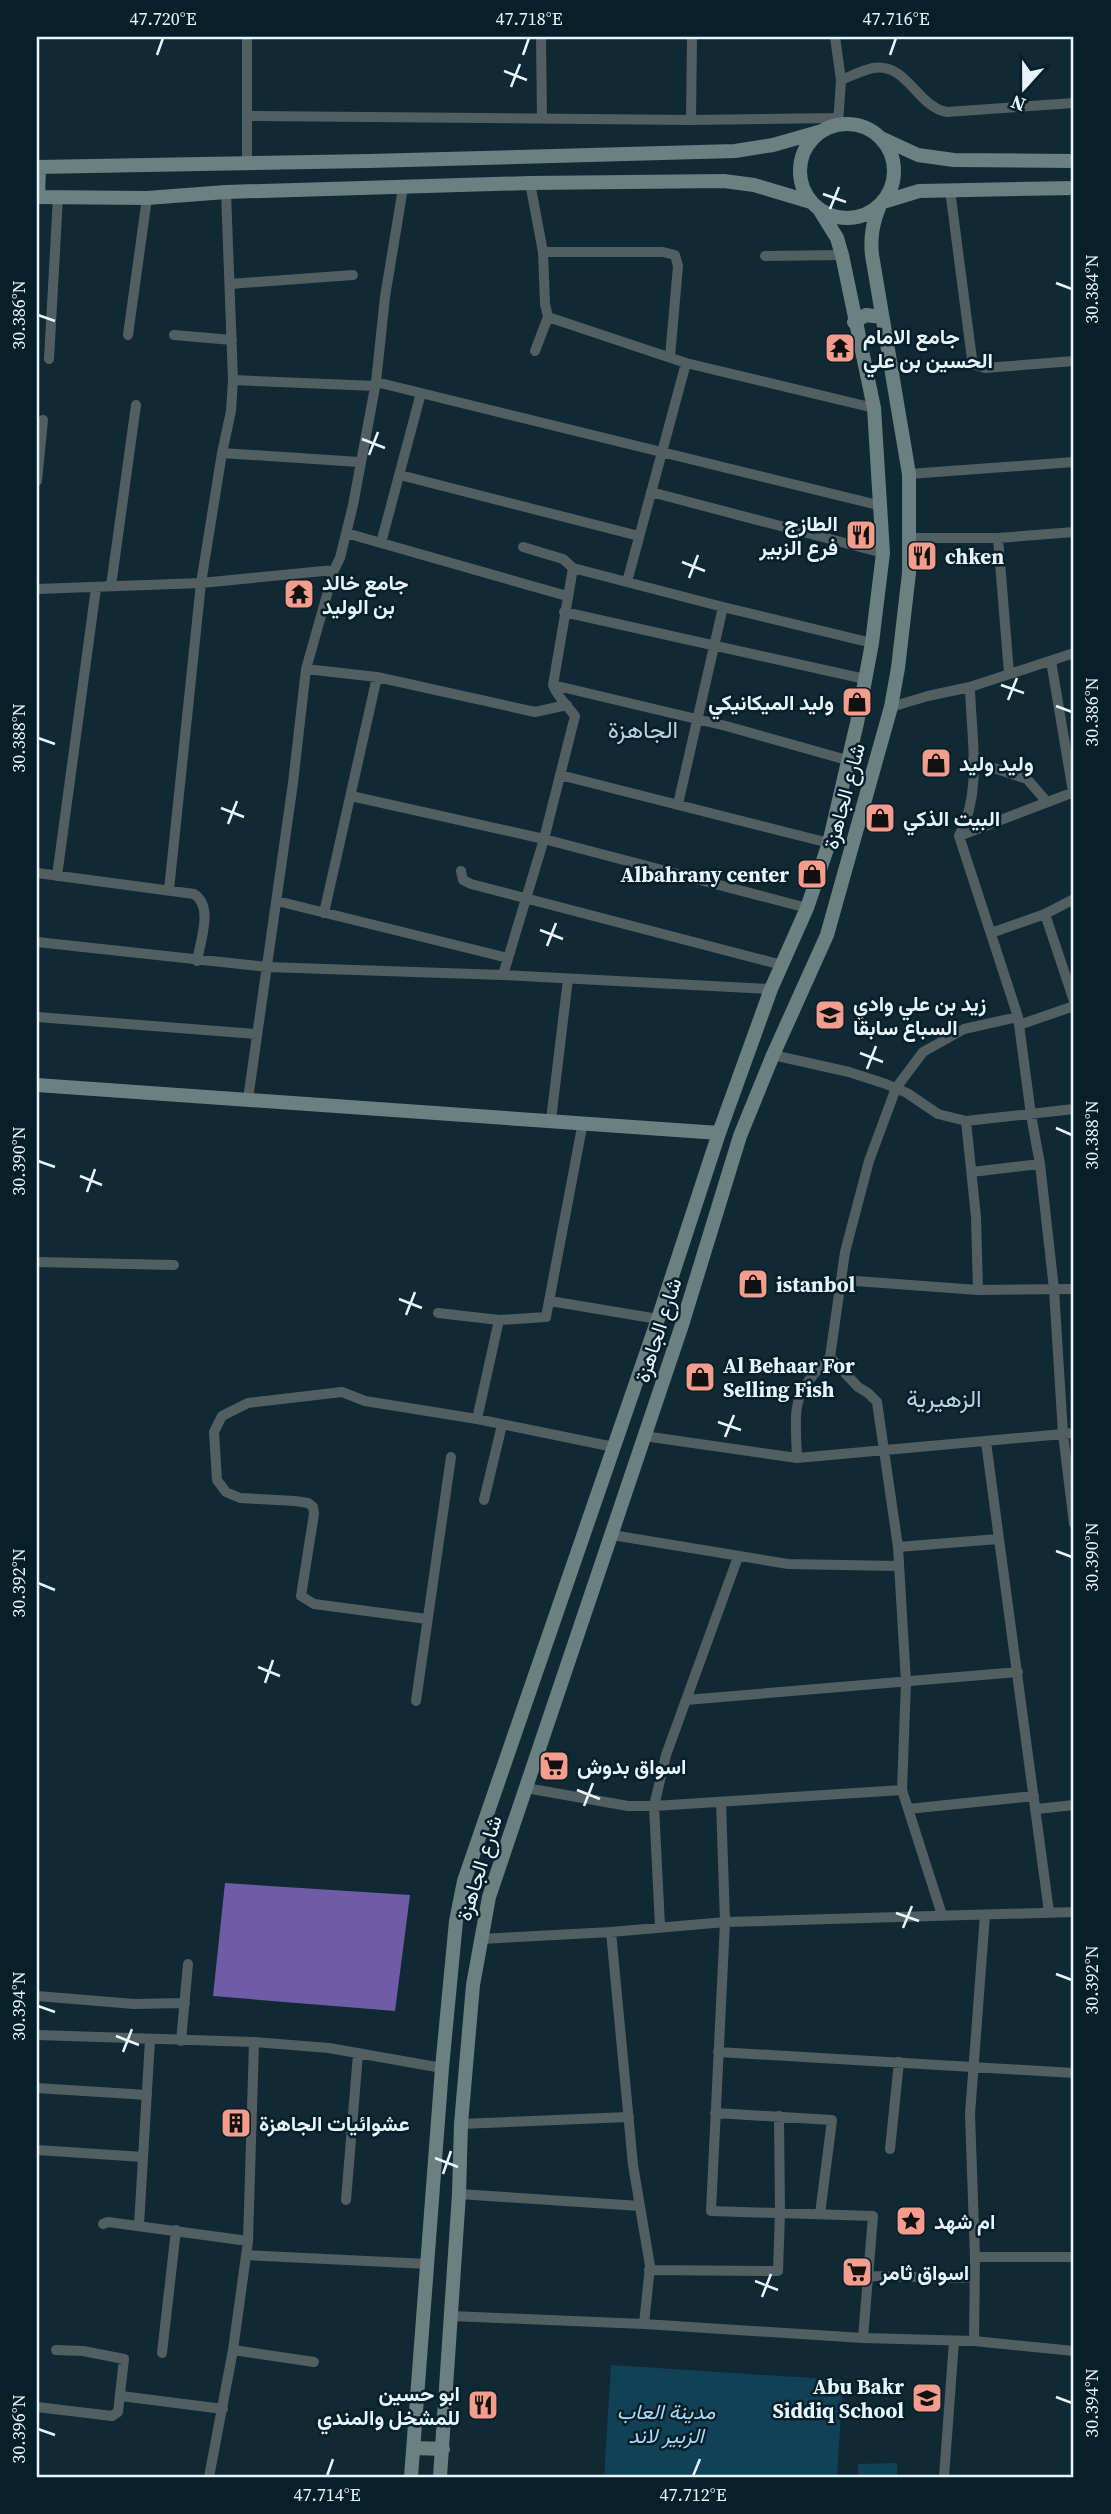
<svg xmlns="http://www.w3.org/2000/svg" width="1111" height="2514" font-family="'Source Serif 4',Vazirmatn,serif">
  <rect width="100%" height="100%" fill="#112935"/>
  <path fill="#114156" d="M611 2365 843 2380 837 2477H604Z
    M897 2463V2477H858V2464Z"/>
  <path fill="#705ba6" d="M225 1883 410 1895 395 2011 213 1996Z"/>
  <g fill="none" stroke-linecap="round" stroke-linejoin="round">
    <path stroke="#525f60" stroke-width="10" d="M541 37 542 119
      M835 37 841 80 838 124
      M841 80C851 76 863 70 873 68 907 62 917 107 947 112L1074 103
      M248 116 691 120 837 118
      M691 120 692 37
      M247 163V37
      M530 183 543 252 545 304 548 317 535 351
      M950 190 972 359 976 365 985 368 1074 361
      M543 252H663L675 255 678 266 670 357
      M765 256 842 255
      M230 284 353 275
      M548 317 686 363 874 408
      M128 335 147 198
      M174 335 232 340
      M49 359 58 197
      M233 380 375 386
      M376 382 882 506
      M222 453 359 462
      M909 474 1074 462
      M400 475 639 536
      M37 481 43 420
      M651 492 883 553
      M346 533 567 596
      M911 538H998L1074 532
      M998 538 1009 673
      M381 543 421 393
      M523 547 563 559 573 568 723 607 872 643
      M627 582 686 363
      M111 586 136 405
      M37 589 201 583 334 570 340 558 353 505 376 382 385 297 403 188
      M564 612 865 679
      M1051 661 1073 792
      M306 669 377 677 535 712 567 705
      M553 685 726 726 847 760
      M970 687C971 736 983 792 959 836L1018 1017 1031 1115 1040 1164 1054 1289 1063 1434 1074 1524
      M891 707 928 696 970 687 1074 653
      M972 761 1027 779 1047 802
      M560 775 829 843
      M351 796 544 839 807 908
      M678 804 723 607
      M959 836 1074 792
      M461 871 463 880 471 884 782 965
      M37 873 194 894C214 906 200 942 197 961
      M57 876 96 588
      M169 890 201 583 222 453 231 411 233 380 226 192
      M277 901 508 958
      M324 913 377 677
      M1045 914 1074 1001
      M991 933 1045 914 1074 899
      M37 942 267 967 503 975 771 989
      M503 975 544 839 575 716C567 705 558 698 553 685L573 568
      M37 1017 257 1034
      M1019 1025 1074 1006
      M773 1055 849 1072 886 1084 907 1093 938 1114 966 1121 1074 1109
      M248 1099 293 783 306 669 334 570
      M551 1120 568 979
      M966 1121 976 1217 978 1290
      M972 1172 1040 1164
      M37 1262 174 1265
      M842 1280 978 1290 1074 1289
      M550 1301 658 1319
      M438 1313 499 1320 546 1317 583 1122
      M477 1419 499 1320
      M644 1436 797 1458 1074 1433
      M986 1442 1049 1912
      M797 1458C795 1405 791 1395 830 1357
      M484 1500 502 1425
      M612 1535 788 1564 898 1566
      M898 1547 998 1539
      M427 1619 314 1604 301 1596 314 1514 313 1507 308 1503 295 1501 240 1498 226 1492 217 1480 214 1432 222 1416 248 1403 342 1392 365 1401 477 1419 614 1447
      M686 1700 1018 1672
      M416 1701 451 1457
      M526 1788 628 1806H654L902 1790
      M721 1802 725 1922 711 2211 873 2216 863 2338
      M908 1809 1034 1796
      M1037 1809 1074 1805
      M942 1915 902 1790 906 1682 898 1547 877 1402 868 1393 858 1387 830 1357 845 1252 869 1161 896 1088 923 1052 964 1029 1018 1017
      M660 1926 654 1806 666 1755 738 1557
      M611 1932 633 2165 650 2266 644 2324
      M480 1939 611 1932 725 1922 1074 1912
      M37 1996 134 2004 185 2003
      M37 2035 254 2042 329 2048 442 2068
      M181 2041 188 1964
      M718 2052 1074 2073
      M37 2088 147 2095
      M715 2113 832 2120 820 2214
      M461 2124 629 2117
      M890 2149 899 2062
      M37 2150 143 2157
      M459 2194 640 2206
      M346 2200 358 2054
      M103 2224 108 2222 248 2241
      M139 2225 150 2040
      M246 2255 428 2264
      M975 2257H1074
      M649 2270 778 2271 780 2213 779 2116
      M868 2276 973 2278
      M451 2316 644 2324 863 2338 974 2341 1074 2351
      M974 2341 975 2257 970 2114 985 1915
      M233 2350 314 2362
      M162 2353 176 2230
      M121 2396 223 2409
      M37 2407 112 2416 118 2412 124 2359 83 2351 56 2350
      M209 2477 233 2350 248 2241 254 2042
      M944 2477 954 2341"/>
    <path stroke="#6a8081" stroke-width="14" d="M800 171a47 47 0 1 1 94 0a47 47 0 1 1-94 0Z
      M881 138 918 155 954 160 1074 161
      M37 167 369 161 735 151 773 145 822 131
      M37 197 147 198 226 192 530 183 724 181 754 185 811 202
      M38 197 39 167
      M883 202 919 191 1074 188
      M854 322 866 315 881 317
      M37 1085 719 1133
      M414 2448 443 2449
      M411 2477 442 2068 456 1921 464 1881 658 1319 719 1133 771 989 807 908 829 843 857 723 872 643 883 553 874 408 842 255 837 238 819 209
      M440 2477 459 2194 461 2124 473 1985 489 1897 682 1325 740 1136 773 1055 827 935 891 707 898 668 909 573V474L872 255C870 236 873 222 880 205"/>
  </g>
  <path fill="none" stroke="#e7f6fd" stroke-width="2.5" d="M157 55 163 38M523 55 529 38M890 55 896 38M504 71 527 80M511 87 520 64M823 194 846 202M830 209 839 187M1056 283 1072 289M38 315 55 321M362 439 385 448M369 455 378 432M682 562 705 571M689 578 698 555M1001 685 1024 693M1008 700 1017 678M1056 706 1072 712M38 738 55 744M221 808 244 817M228 824 237 801M540 930 563 939M547 946 556 923M860 1053 883 1062M867 1069 876 1046M1056 1128 1072 1135M38 1161 55 1167M80 1176 102 1185M87 1192 95 1169M399 1299 422 1308M406 1315 415 1292M718 1422 741 1430M725 1437 734 1415M1056 1551 1072 1557M38 1583 55 1590M258 1667 280 1676M265 1683 273 1660M577 1790 600 1799M584 1806 593 1783M896 1913 919 1921M903 1928 912 1906M1056 1974 1072 1980M38 2006 55 2012M116 2036 139 2045M123 2052 132 2029M435 2158 458 2167M443 2174 451 2151M755 2281 778 2290M762 2297 771 2274M1056 2397 1072 2403M38 2429 55 2435M327 2476 333 2459M693 2476 700 2459"/>
  <defs>
    <g id="temple-square" transform="scale(1.575)"><rect x="-9" y="-9" width="18" height="18" rx="4" fill="#f49d8d" stroke="#071f2b"/><path d="M0-6L5-2H3V0L6.5 2.5H4V6H1.5V3h-3V6H-4V2.5H-6.5L-3 0V-2H-5Z" fill="#111"/></g>
    <g id="restaurant-square" transform="scale(1.575)"><rect x="-9" y="-9" width="18" height="18" rx="4" fill="#f49d8d" stroke="#071f2b"/><path d="M-5-6h1v4h1v-4h1v4h1v-4h1v5L-1.5 .5V6h-2V.5L-5-1ZM5-6V6H3V1.5H1.5Q1.5-4 5-6Z" fill="#111"/></g>
    <g id="shop-square" transform="scale(1.575)"><rect x="-9" y="-9" width="18" height="18" rx="4" fill="#f49d8d" stroke="#071f2b"/><path d="M-5-2.5h2.3a2.7 3.5 0 0 1 5.4 0H5L5.5 6h-11ZM-1.5-2.5h3a1.5 2.3 0 0 0-3 0Z" fill="#111"/></g>
    <g id="school-square" transform="scale(1.575)"><rect x="-9" y="-9" width="18" height="18" rx="4" fill="#f49d8d" stroke="#071f2b"/><path d="M0-5L7-2L0 1L-7-2ZM-4 1L0 2.5L4 1V4Q0 6-4 4Z" fill="#111"/></g>
    <g id="supermarket-square" transform="scale(1.575)"><rect x="-9" y="-9" width="18" height="18" rx="4" fill="#f49d8d" stroke="#071f2b"/><path d="M-6-5.5h2.5l.6 2H6L4.5 2H-2.5L-4.4-4H-6ZM-1.5 3.2a1.3 1.3 0 1 0 .1 0ZM3 3.2a1.3 1.3 0 1 0 .1 0Z" fill="#111"/></g>
    <g id="building-square" transform="scale(1.575)"><rect x="-9" y="-9" width="18" height="18" rx="4" fill="#f49d8d" stroke="#071f2b"/><path d="M-4-6H4V6H1V3H-1V6H-4ZM-2.5-4.3h1.7v1.8h-1.7ZM.8-4.3h1.7v1.8H.8ZM-2.5-1h1.7V.8h-1.7ZM.8-1h1.7V.8H.8Z" fill="#111"/></g>
    <g id="sight-square" transform="scale(1.575)"><rect x="-9" y="-9" width="18" height="18" rx="4" fill="#f49d8d" stroke="#071f2b"/><path d="M0-6L1.8-2.2L6-1.7L2.9 1.2L3.7 5.4L0 3.3L-3.7 5.4L-2.9 1.2L-6-1.7L-1.8-2.2Z" fill="#111"/></g>
  </defs>
  <g fill-rule="evenodd">
    <use href="#temple-square" x="840" y="348"/>
    <use href="#restaurant-square" x="861" y="535"/>
    <use href="#restaurant-square" x="922" y="556"/>
    <use href="#temple-square" x="299" y="594"/>
    <use href="#shop-square" x="857" y="702"/>
    <use href="#shop-square" x="936" y="763"/>
    <use href="#shop-square" x="880" y="818"/>
    <use href="#shop-square" x="812" y="874"/>
    <use href="#school-square" x="830" y="1015"/>
    <use href="#shop-square" x="753" y="1284"/>
    <use href="#shop-square" x="700" y="1377"/>
    <use href="#supermarket-square" x="554" y="1766"/>
    <use href="#building-square" x="236" y="2123"/>
    <use href="#sight-square" x="911" y="2221"/>
    <use href="#supermarket-square" x="857" y="2272"/>
    <use href="#school-square" x="927" y="2398"/>
    <use href="#restaurant-square" x="483" y="2405"/>
  </g>
  <g text-anchor="middle" dominant-baseline="central" stroke-width="5" stroke-linejoin="round" paint-order="stroke">
    <g font-size="21" font-weight="bold" fill="#e7f6fd" stroke="#071f2b" text-anchor="start">
      <text x="863" y="336">جامع الامام<tspan x="863" dy="24">الحسين بن علي</tspan></text>
      <text x="838" y="523" text-anchor="end">الطازج<tspan x="838" dy="24">فرع الزبير</tspan></text>
      <text x="945" y="556">chken</text>
      <text x="322" y="582">جامع خالد<tspan x="322" dy="24">بن الوليد</tspan></text>
      <text x="834" y="702" text-anchor="end">وليد الميكانيكي</text>
      <text x="959" y="763">وليد وليد</text>
      <text x="903" y="818">البيت الذكي</text>
      <text x="789" y="874" text-anchor="end">Albahrany center</text>
      <text x="853" y="1003">زيد بن علي وادي<tspan x="853" dy="24">السباع سابقا</tspan></text>
      <text x="776" y="1284">istanbol</text>
      <text x="723" y="1365">Al Behaar For<tspan x="723" dy="24">Selling Fish</tspan></text>
      <text x="577" y="1766">اسواق بدوش</text>
      <text x="259" y="2123">عشوائيات الجاهزة</text>
      <text x="934" y="2221">ام شهد</text>
      <text x="880" y="2272">اسواق ثامر</text>
      <text x="904" y="2386" text-anchor="end">Abu Bakr<tspan x="904" dy="24">Siddiq School</tspan></text>
      <text x="460" y="2393" text-anchor="end">ابو حسين<tspan x="460" dy="24">للمشخل والمندي</tspan></text>
    </g>
    <g font-size="21" fill="#e7f6fd" stroke="#071f2b">
      <text transform="translate(844 796) rotate(-75)">شارع الجاهزة</text>
      <text transform="translate(658 1330) rotate(-72)">شارع الجاهزة</text>
      <text transform="translate(479 1868) rotate(-73)">شارع الجاهزة</text>
    </g>
    <g font-size="21" font-style="italic" fill="#abd9f1" stroke="#071f2b">
      <text x="666" y="2411">مدينة العاب<tspan x="666" dy="24">الزبير لاند</tspan></text>
    </g>
    <g font-size="24" fill="#b7d3e2" stroke="#071f2b">
      <text x="643" y="729">الجاهزة</text>
      <text x="944" y="1398">الزهيرية</text>
    </g>
  </g>
  <rect width="1111" height="2514" fill="none" stroke="#071f2b" stroke-width="77"/>
  <g transform="translate(1024 88) rotate(201)" stroke="#071f2b" stroke-width="5" paint-order="stroke">
  <path d="M0-5L12 26L0 18L-12 26Z" fill="#e7f6fd"/>
  <text y="-10" font-size="19" font-weight="bold" text-anchor="middle" fill="#e7f6fd">N</text>
  </g>
  <rect x="38" y="38" width="1034" height="2438" fill="none" stroke="#e7f6fd" stroke-width="2.5"/>
  <g font-size="18" text-anchor="middle" fill="#e7f6fd">
    <text x="163" y="25">47.720°E</text>
    <text x="529" y="25">47.718°E</text>
    <text x="896" y="25">47.716°E</text>
    <text transform="translate(1092 289) rotate(-90)" y="6">30.384°N</text>
    <text transform="translate(19 315) rotate(-90)" y="6">30.386°N</text>
    <text transform="translate(1092 712) rotate(-90)" y="6">30.386°N</text>
    <text transform="translate(19 738) rotate(-90)" y="6">30.388°N</text>
    <text transform="translate(1092 1135) rotate(-90)" y="6">30.388°N</text>
    <text transform="translate(19 1161) rotate(-90)" y="6">30.390°N</text>
    <text transform="translate(1092 1557) rotate(-90)" y="6">30.390°N</text>
    <text transform="translate(19 1583) rotate(-90)" y="6">30.392°N</text>
    <text transform="translate(1092 1980) rotate(-90)" y="6">30.392°N</text>
    <text transform="translate(19 2006) rotate(-90)" y="6">30.394°N</text>
    <text transform="translate(1092 2403) rotate(-90)" y="6">30.394°N</text>
    <text transform="translate(19 2429) rotate(-90)" y="6">30.396°N</text>
    <text x="327" y="2501">47.714°E</text>
    <text x="693" y="2501">47.712°E</text>
  </g>
</svg>
